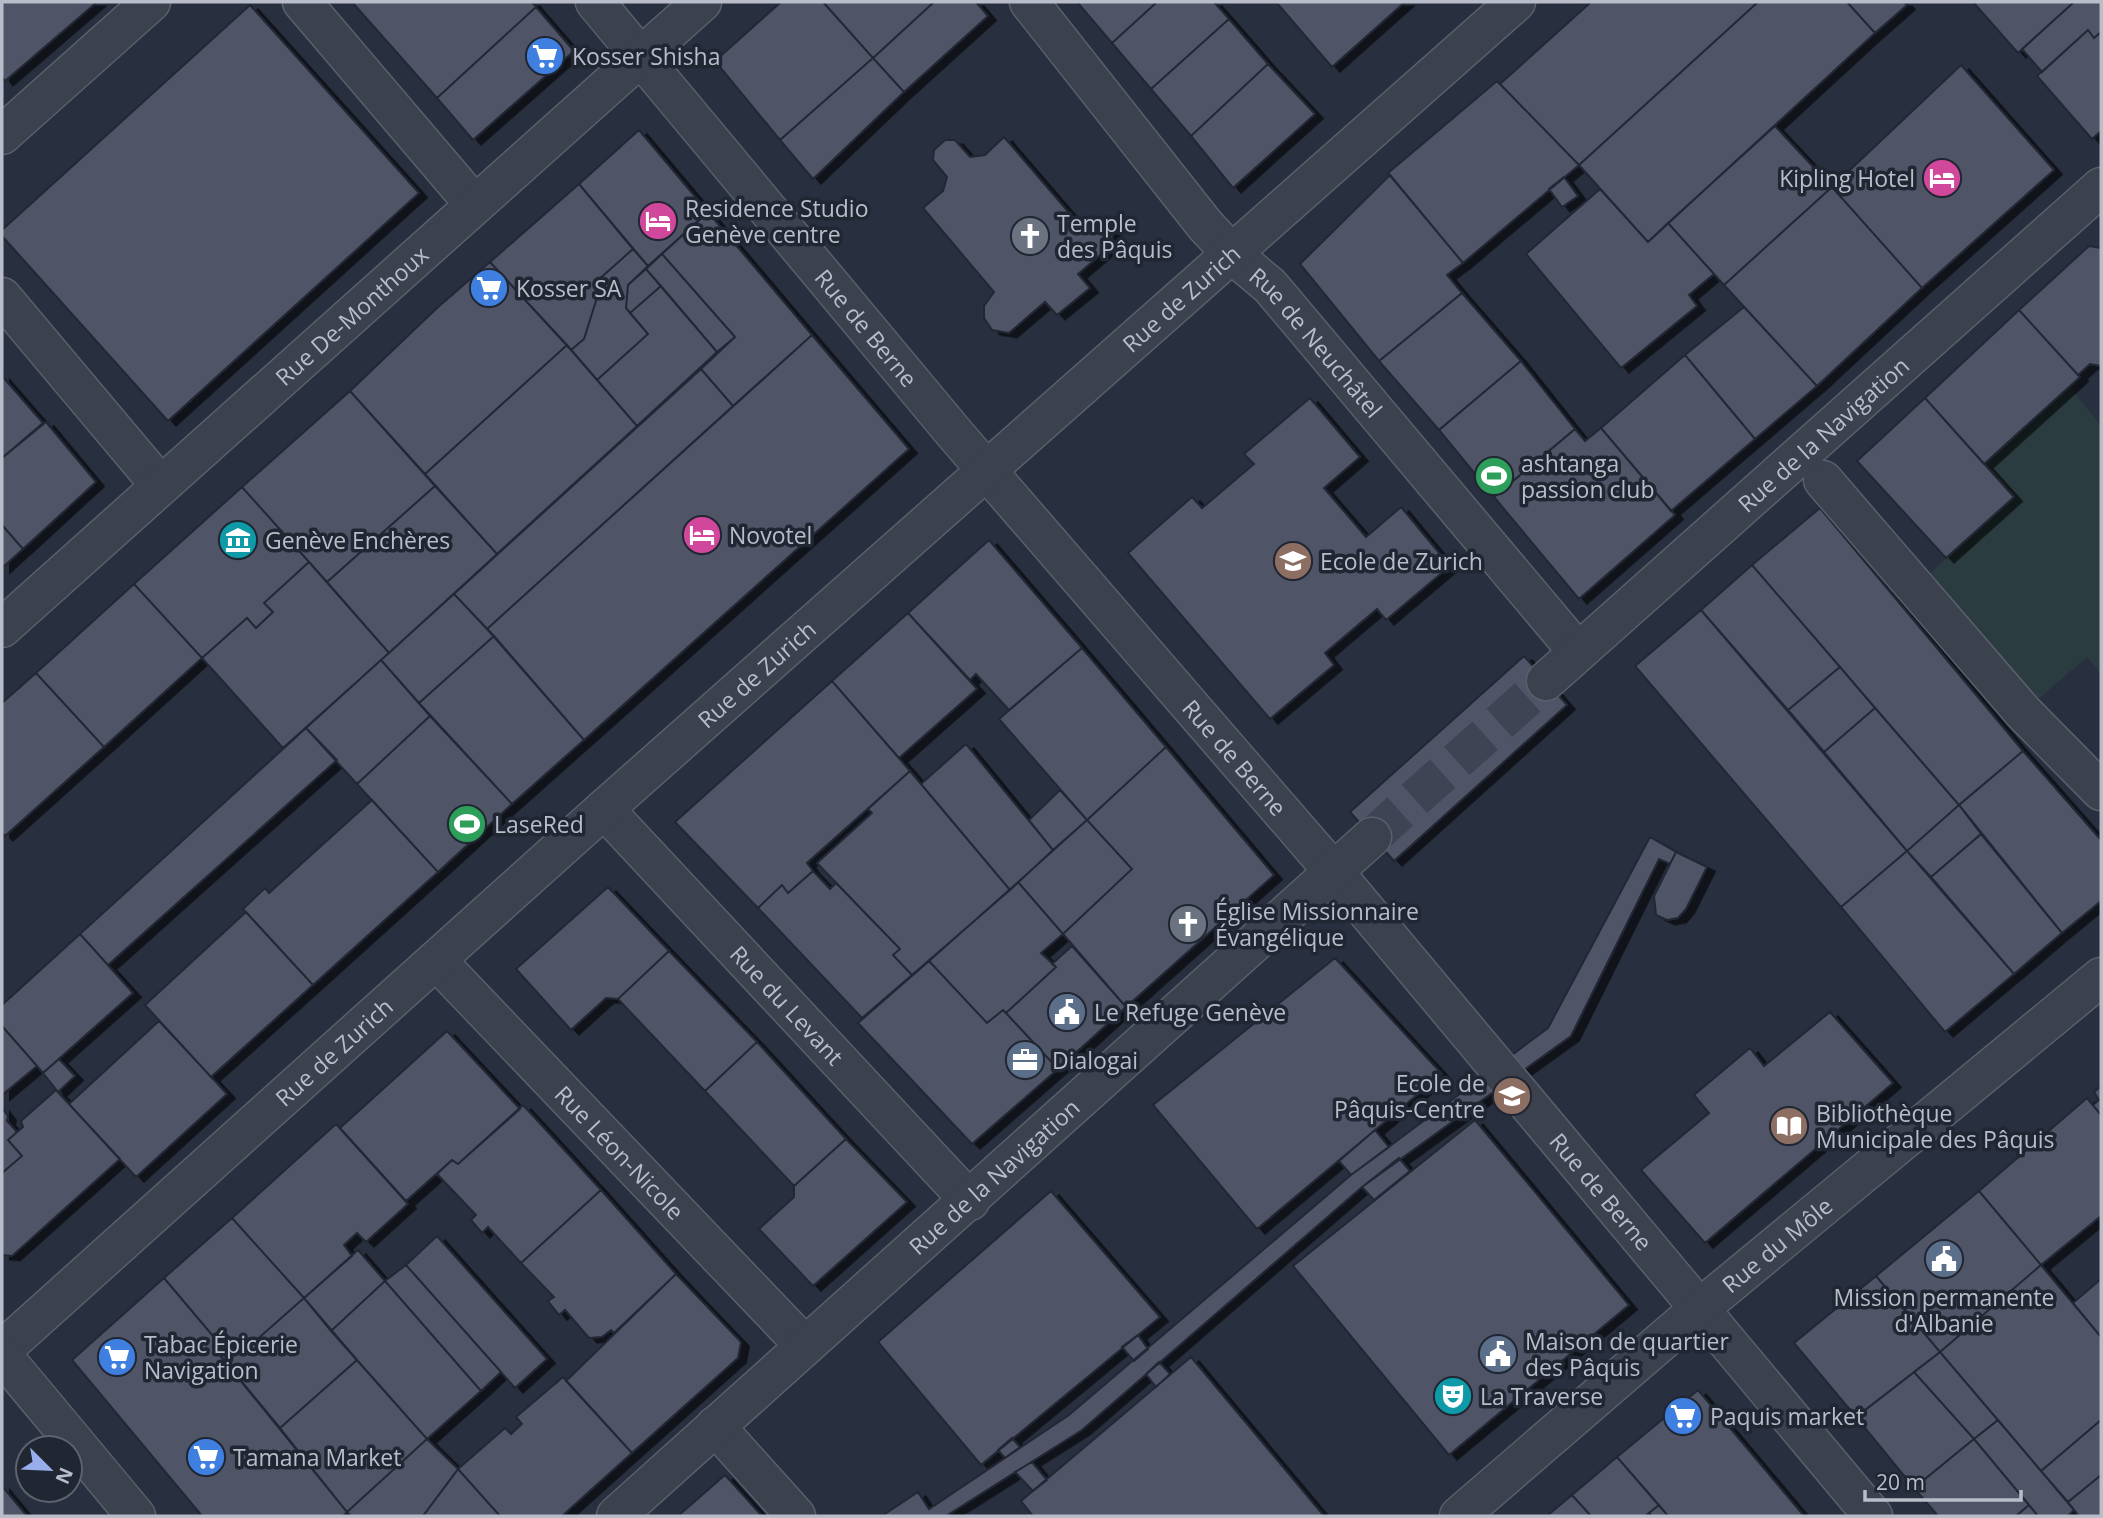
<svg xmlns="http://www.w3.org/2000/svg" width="2103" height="1518" font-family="'Open Sans',sans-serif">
  <defs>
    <filter id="shadow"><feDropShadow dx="8" dy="4.5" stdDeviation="0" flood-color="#0009"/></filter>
  </defs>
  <rect width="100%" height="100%" fill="#282f3e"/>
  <path fill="#2b3c40" d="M2070 387 2101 426V674L2087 657 2036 701 1928 575 2014 497 1984 464Z"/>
  <path fill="#4f5566" stroke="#232835" stroke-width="2" filter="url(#shadow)" d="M2 2H97L5 81 2 77Z
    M352 2H532L536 7 437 98Z
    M781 2H823L873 58 780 140 715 61Z
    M823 2H934L873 58Z
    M934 2H976L988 16 904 92 873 58Z
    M1077 2H1157L1112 43Z
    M1157 2H1214L1229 19 1151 89 1112 43Z
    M1276 2H1405L1332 67Z
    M1591 2H1758L1579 165 1500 84Z
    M1758 2H1847L1875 33 1648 242 1579 165Z
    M1847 2H1904L1907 5 1875 33Z
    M1973 2H2074L2018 53Z
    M2074 2H2101V32L2094 38 2088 30 2042 72 2022 49Z
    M250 5 419 193 168 421 2 236V230Z
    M536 7 574 51 473 140 437 98Z
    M1229 19 1268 64 1191 136 1151 89Z
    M2088 30 2094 38 2101 32V131L2092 139 2037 76Z
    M873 58 904 92 813 179 780 140Z
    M1268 64 1315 114 1233 188 1191 136Z
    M1961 65 2054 170 1922 288 1832 187Z
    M1497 81 1579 165 1463 263 1388 173Z
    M1775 126 1832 187 1724 285 1668 223Z
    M639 130 708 212 648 266 579 184Z
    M1004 137 1077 222 1093 216 1104 219 1113 228 1112 245 1078 274 1090 288 1057 315 1045 302 1009 333 992 330 984 318V306L994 292 923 208 943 191 947 177 933 160 934 150 945 140H955L970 157 985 155Z
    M1390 175 1463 263 1447 275 1462 293 1379 361 1300 264Z
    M1564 177 1578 196 1562 207 1549 189Z
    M579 184 633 249 597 281 601 285 584 339 571 350 490 262Z
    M1832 187 1922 288 1817 386 1724 285Z
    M1600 189 1648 242 1668 223 1714 274 1689 295 1697 306 1621 368 1526 254Z
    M708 212 812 335 733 406 701 369 735 337 662 254Z
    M2089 246 2101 248V366L2090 364 2078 375 2019 310Z
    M633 249 648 266 628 285 626 308 648 334 597 380 571 350 584 339 601 285 597 281Z
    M662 254 735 337 717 352 646 269Z
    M490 262 567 345 425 474 350 391 437 308Z
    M646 269 661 286 630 313 626 308 628 285Z
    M661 286 717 352 637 426 597 380 648 334 630 313Z
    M1462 293 1521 361 1439 430 1379 361Z
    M1744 307 1817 386 1755 439 1685 355Z
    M2019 310 2080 377 1984 464 1925 398Z
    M812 335 909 449 584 740 487 629Z
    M567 345 637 426 497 554 425 474Z
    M1685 355 1755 439 1671 511 1601 428Z
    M1521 361 1575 429 1494 497 1439 430Z
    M701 369 733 406 487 629 454 594Z
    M2 376 43 423 2 458Z
    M350 391 435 486 327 582 242 487Z
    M1310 398 1360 457 1324 488 1366 537 1401 507 1450 566 1386 620 1377 609 1325 653 1334 665 1270 719 1128 553 1192 497 1202 508 1254 464 1244 454Z
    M1925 398 2014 497 1946 558 1857 461Z
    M46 422 96 482 23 549 2 525V458Z
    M1601 428 1675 515 1579 599 1494 497 1575 429 1585 441Z
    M435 486 497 554 389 653 327 582Z
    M242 487 309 562 264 603 273 612 256 628 247 618 202 658 134 584Z
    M1820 508 2023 751 1959 805 1752 565Z
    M2 525 23 549 2 568Z
    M989 540 1082 648 1009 710 976 674 970 680 908 613Z
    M309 562 389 653 283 748 202 658 247 618 256 628 273 612 264 603Z
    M1752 565 1840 667 1788 710 1701 610Z
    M134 584 202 658 104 747 36 673Z
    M454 594 494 636 419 703 381 660Z
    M1701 610 1907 851 1841 907 1635 666Z
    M908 613 977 689 899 758 832 681Z
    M494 636 584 740 512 804 419 703Z
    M1082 648 1166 747 1087 820 999 719Z
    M1524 656 1567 705 1394 861 1350 812Z
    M381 660 430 716 357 784 306 728Z
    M1840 667 1875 708 1824 752 1788 710Z
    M36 673 104 747 5 836 2 833V703Z
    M832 681 910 771 807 863 813 871 788 893 782 885 758 908 675 822Z
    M1875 708 1959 805 1907 851 1824 752Z
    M430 716 512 804 438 872 357 784Z
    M306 728 337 760 108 965 80 934Z
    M966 744 1053 850 1010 890 921 784Z
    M1166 747 1274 875 1126 1007 1063 934 1132 869 1087 820Z
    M2023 751 2101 840V901L2062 933 1959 805Z
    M910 771 1010 890 912 975 893 955 900 949 817 863 872 813 868 809Z
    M1060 790 1087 820 1053 850 1029 820Z
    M372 800 438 872 313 985 243 909 265 888 269 893Z
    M1959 805 1981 834 1931 877 1907 851Z
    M1087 820 1132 869 1063 934 1018 882Z
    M1981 834 2062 933 2014 974 1931 877Z
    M1650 837 1676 852 1670 864 1659 859 1571 1036 1362 1187 1082 1430 946 1516H882L918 1492 929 1509 1069 1415 1351 1175 1548 1028Z
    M1907 851 2014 974 1945 1032 1841 907Z
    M1676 852 1707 867 1686 909 1678 918 1667 920 1656 915 1654 896Z
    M813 871 830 889 836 883 900 949 893 955 912 975 862 1018 758 908 782 885 788 893Z
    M1018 882 1063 934 1041 953 1056 967 1006 1013 1003 1010 987 1023 929 961Z
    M608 887 669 951 618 999 606 998 571 1030 516 969Z
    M246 912 313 985 211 1077 145 1005Z
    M80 934 133 993 43 1073 2 1026V1005Z
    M1072 946 1126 1007 1058 1069 1006 1013 1056 967 1052 964Z
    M669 951 757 1042 705 1091 618 999Z
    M1335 958 1442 1074 1257 1229 1153 1105Z
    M929 961 987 1023 1003 1010 1058 1069 972 1144 858 1023Z
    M1830 1012 1893 1083 1705 1243 1641 1170 1709 1113 1694 1095 1750 1048 1764 1066Z
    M159 1021 227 1094 136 1177 69 1104Z
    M2 1026 37 1066 2 1095Z
    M447 1031 520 1109 458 1164 452 1160 406 1201 340 1128Z
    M757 1042 846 1139 794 1186 705 1091Z
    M59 1059 75 1076 58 1092 43 1073Z
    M2101 1086V1115L2093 1105 2099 1100 2094 1092Z
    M56 1090 120 1159 12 1256 2 1255V1173L22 1156 8 1140 23 1127 21 1121Z
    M2087 1098 2101 1115V1216L2041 1265 1979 1191Z
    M523 1105 601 1190 521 1263 488 1227 482 1233 471 1220 476 1215 437 1174 452 1160 458 1164Z
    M2 1108 8 1116 7 1121 17 1132 8 1140 22 1156 2 1173Z
    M1475 1120 1629 1305 1449 1455 1293 1266Z
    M336 1124 408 1204 366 1242 357 1233 344 1245 352 1256 304 1298 232 1218Z
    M1375 1130 1389 1147 1351 1175 1339 1161Z
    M846 1139 907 1202 813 1286 759 1229 794 1197V1186Z
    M1399 1158 1410 1171 1374 1200 1362 1187Z
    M601 1190 676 1274 614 1333 611 1330 602 1337 589 1338 565 1310 559 1315 548 1301 554 1297 521 1263Z
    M1051 1191 1160 1317 981 1465 878 1342Z
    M1979 1191 2041 1265 1940 1352 1876 1276Z
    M232 1218 304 1298 245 1350 227 1335 218 1342 164 1278Z
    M437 1236 547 1359 515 1388 406 1265Z
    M358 1250 385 1281 331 1331 304 1298Z
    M406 1265 501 1372 481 1391 385 1281Z
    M2041 1265 2101 1337V1420L2041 1471 1940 1352Z
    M676 1274 741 1342 738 1358 632 1453 566 1381Z
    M1876 1276 1940 1352 1856 1417 1794 1343Z
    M164 1278 218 1342 214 1348 347 1512 343 1516H202L72 1360Z
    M2101 1279V1337L2073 1303Z
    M385 1281 481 1391 427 1439 331 1331Z
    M304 1298 357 1360 280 1428 214 1348 227 1335 245 1350Z
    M1138 1335 1148 1349 1134 1361 1122 1347Z
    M1940 1352 1998 1420 1974 1439 1914 1372Z
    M1191 1357 1324 1516H1033L1021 1501Z
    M357 1360 427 1439 347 1512 280 1428Z
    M1159 1362 1170 1374 1156 1387 1146 1374Z
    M1914 1372 1974 1439 1914 1488 1856 1417Z
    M563 1377 632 1453 562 1516H500L458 1469 505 1428 511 1434 522 1424 516 1417Z
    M1698 1390 1804 1516H1668L1617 1457Z
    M1998 1420 2074 1510 2068 1516H2038L1974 1439Z
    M2101 1420V1475L2068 1502 2041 1471Z
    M1012 1438 1020 1447 1005 1458 998 1450Z
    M427 1439 458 1469 423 1516H351L347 1512Z
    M1974 1439 2029 1505 2016 1516H1938L1914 1488Z
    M1617 1457 1659 1505 1645 1516H1591L1572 1495Z
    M1032 1462 1047 1480 1033 1491 1015 1472Z
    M458 1469 500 1516H423Z
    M725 1475 762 1516H678Z
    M2101 1475V1516H2079L2068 1502Z
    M2 1486 27 1516H2Z
    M1572 1495 1591 1516H1547Z
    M1659 1505 1668 1516H1652L1649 1513Z
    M2029 1505 2038 1516H2016Z"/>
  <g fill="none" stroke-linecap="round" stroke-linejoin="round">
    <path stroke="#3e4453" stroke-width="38" stroke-dasharray="38 19" stroke-linecap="butt" d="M1372 837 1546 681"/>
    <g stroke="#5a5f6c" stroke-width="41">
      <g id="minor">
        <path d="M302 2 474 204"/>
        <path id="s1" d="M595 2 955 434 1334 872 1873 1516"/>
        <path id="s2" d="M1029 2 1205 225 1232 254 1270 286 1578 652"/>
        <path d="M2 135 151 2"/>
        <path d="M2 297 160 485"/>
        <path d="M1823 480 2023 712 2101 791"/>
        <path id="s3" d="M2 628 702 2"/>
        <path id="s4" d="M1546 681 2101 187"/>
        <path id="s5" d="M604 809 970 1201"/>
        <path id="s6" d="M436 960 805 1346"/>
        <path id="s7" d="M2 1350 604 809 1516 2"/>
        <path d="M2 1355 136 1516"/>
        <path d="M715 1426 796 1516"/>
        <path id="s8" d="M616 1516 1372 837"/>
        <path id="s9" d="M1459 1516 1699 1309 2101 977"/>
      </g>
    </g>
    <use href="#minor" stroke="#3c414e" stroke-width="38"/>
  </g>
  <defs>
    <g id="supermarket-disc" transform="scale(2.0125)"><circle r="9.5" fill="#3f7fe0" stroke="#212633"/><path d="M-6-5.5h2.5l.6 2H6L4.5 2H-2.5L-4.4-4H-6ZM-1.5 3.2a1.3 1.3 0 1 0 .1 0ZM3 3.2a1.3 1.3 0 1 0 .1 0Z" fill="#fff"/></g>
    <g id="hotel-disc" transform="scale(2.0125)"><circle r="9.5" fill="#d1479c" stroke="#212633"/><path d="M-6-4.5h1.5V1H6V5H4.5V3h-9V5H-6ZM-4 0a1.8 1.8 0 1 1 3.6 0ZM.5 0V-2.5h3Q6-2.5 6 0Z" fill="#fff"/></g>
    <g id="church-disc" transform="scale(2.0125)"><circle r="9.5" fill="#6b7280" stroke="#212633"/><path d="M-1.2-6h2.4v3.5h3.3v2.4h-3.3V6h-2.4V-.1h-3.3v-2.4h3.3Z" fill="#fff"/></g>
    <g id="stadium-disc" transform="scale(2.0125)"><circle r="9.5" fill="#2e9e5b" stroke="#212633"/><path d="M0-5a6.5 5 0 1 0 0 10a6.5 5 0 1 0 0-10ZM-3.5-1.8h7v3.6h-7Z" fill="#fff"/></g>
    <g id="museum-disc" transform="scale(2.0125)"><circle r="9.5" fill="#0f9aa8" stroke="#212633"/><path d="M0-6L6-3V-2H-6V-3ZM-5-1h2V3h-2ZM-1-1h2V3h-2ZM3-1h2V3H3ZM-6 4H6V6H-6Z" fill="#fff"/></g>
    <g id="school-disc" transform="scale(2.0125)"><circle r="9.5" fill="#8d6e63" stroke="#212633"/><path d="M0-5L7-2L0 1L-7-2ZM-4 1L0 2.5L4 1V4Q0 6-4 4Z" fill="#fff"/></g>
    <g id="civic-disc" transform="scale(2.0125)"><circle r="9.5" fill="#5c6f8a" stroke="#212633"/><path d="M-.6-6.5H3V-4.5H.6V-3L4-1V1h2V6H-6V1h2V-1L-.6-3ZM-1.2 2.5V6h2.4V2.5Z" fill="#fff"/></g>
    <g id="office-disc" transform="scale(2.0125)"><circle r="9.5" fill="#5c6f8a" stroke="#212633"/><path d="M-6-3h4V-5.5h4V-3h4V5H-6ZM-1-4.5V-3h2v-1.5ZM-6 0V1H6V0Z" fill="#fff"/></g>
    <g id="library-disc" transform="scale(2.0125)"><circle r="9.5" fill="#8d6e63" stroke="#212633"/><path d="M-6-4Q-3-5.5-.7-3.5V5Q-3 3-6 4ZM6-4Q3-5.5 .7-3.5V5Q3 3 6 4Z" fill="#fff"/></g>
    <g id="theatre-disc" transform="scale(2.0125)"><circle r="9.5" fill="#0f9aa8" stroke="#212633"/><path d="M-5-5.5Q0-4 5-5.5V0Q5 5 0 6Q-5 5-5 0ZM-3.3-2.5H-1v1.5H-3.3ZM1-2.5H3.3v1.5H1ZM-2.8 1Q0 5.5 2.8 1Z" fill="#fff"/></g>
  </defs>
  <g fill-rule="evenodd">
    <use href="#supermarket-disc" x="545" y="56"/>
    <use href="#hotel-disc" x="1942" y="178"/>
    <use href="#hotel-disc" x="658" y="221"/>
    <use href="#church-disc" x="1030" y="236"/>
    <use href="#supermarket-disc" x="489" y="288"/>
    <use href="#stadium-disc" x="1494" y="476"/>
    <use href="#hotel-disc" x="702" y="535"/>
    <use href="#museum-disc" x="238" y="540"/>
    <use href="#school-disc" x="1293" y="561"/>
    <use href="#stadium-disc" x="467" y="824"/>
    <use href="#church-disc" x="1188" y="924"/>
    <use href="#civic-disc" x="1067" y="1012"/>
    <use href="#office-disc" x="1025" y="1060"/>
    <use href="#school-disc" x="1512" y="1096"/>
    <use href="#library-disc" x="1789" y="1126"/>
    <use href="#civic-disc" x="1944" y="1259"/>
    <use href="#civic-disc" x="1498" y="1354"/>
    <use href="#supermarket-disc" x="117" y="1357"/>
    <use href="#theatre-disc" x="1453" y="1396"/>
    <use href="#supermarket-disc" x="1683" y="1416"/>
    <use href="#supermarket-disc" x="206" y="1457"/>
  </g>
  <g text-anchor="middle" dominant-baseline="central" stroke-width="7" stroke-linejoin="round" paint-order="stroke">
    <g font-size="23" fill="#b8bdc9" stroke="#212633" text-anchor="start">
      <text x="572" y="56">Kosser Shisha</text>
      <text x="1915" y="178" text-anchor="end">Kipling Hotel</text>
      <text x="685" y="208">Residence Studio<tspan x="685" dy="26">Genève centre</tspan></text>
      <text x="1057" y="223">Temple<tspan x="1057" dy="26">des Pâquis</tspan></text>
      <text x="516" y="288">Kosser SA</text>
      <text x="1521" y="463">ashtanga<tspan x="1521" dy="26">passion club</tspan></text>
      <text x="729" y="535">Novotel</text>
      <text x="265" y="540">Genève Enchères</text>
      <text x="1320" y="561">Ecole de Zurich</text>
      <text x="494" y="824">LaseRed</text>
      <text x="1215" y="911">Église Missionnaire<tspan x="1215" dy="26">Évangélique</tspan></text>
      <text x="1094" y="1012">Le Refuge Genève</text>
      <text x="1052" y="1060">Dialogai</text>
      <text x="1485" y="1083" text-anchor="end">Ecole de<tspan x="1485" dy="26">Pâquis-Centre</tspan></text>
      <text x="1816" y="1113">Bibliothèque<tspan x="1816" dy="26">Municipale des Pâquis</tspan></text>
      <text x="1944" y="1297" text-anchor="middle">Mission permanente<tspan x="1944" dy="26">d'Albanie</tspan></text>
      <text x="1525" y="1341">Maison de quartier<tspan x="1525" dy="26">des Pâquis</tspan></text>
      <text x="144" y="1344">Tabac Épicerie<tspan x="144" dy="26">Navigation</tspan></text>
      <text x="1480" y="1396">La Traverse</text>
      <text x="1710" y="1416">Paquis market</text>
      <text x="233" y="1457">Tamana Market</text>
    </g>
    <g font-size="23" fill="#b8bdc9" stroke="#212633">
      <text stroke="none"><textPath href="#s7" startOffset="1580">Rue de Zurich</textPath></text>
      <text stroke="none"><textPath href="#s3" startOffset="469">Rue De-Monthoux</textPath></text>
      <text stroke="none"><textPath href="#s1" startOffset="424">Rue de Berne</textPath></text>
      <text stroke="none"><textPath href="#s2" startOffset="446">Rue de Neuchâtel</textPath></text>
      <text stroke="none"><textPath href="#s4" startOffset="371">Rue de la Navigation</textPath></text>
      <text stroke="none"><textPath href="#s7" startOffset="1013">Rue de Zurich</textPath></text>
      <text stroke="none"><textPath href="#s1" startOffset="990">Rue de Berne</textPath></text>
      <text stroke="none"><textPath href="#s5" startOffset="268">Rue du Levant</textPath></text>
      <text stroke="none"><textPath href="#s7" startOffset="446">Rue de Zurich</textPath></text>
      <text stroke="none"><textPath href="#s6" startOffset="266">Rue Léon-Nicole</textPath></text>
      <text stroke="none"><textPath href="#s8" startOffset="508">Rue de la Navigation</textPath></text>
      <text stroke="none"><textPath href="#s1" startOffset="1558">Rue de Berne</textPath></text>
      <text stroke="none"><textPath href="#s9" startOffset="418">Rue du Môle</textPath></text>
    </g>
  </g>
  <rect width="2103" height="1518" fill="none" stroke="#b8bdc9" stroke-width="7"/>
  <g transform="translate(49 1469) rotate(114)"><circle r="33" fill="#212633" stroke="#5d626f" stroke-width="2"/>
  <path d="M0-5L12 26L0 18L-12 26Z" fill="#99afed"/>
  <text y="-10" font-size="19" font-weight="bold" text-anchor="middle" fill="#b8bdc9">N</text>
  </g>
  <path d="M1865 1490v10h156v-10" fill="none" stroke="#b8bdc9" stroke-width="3.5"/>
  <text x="1876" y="1490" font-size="21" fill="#b8bdc9" stroke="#212633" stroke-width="5" paint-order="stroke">20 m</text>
</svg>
